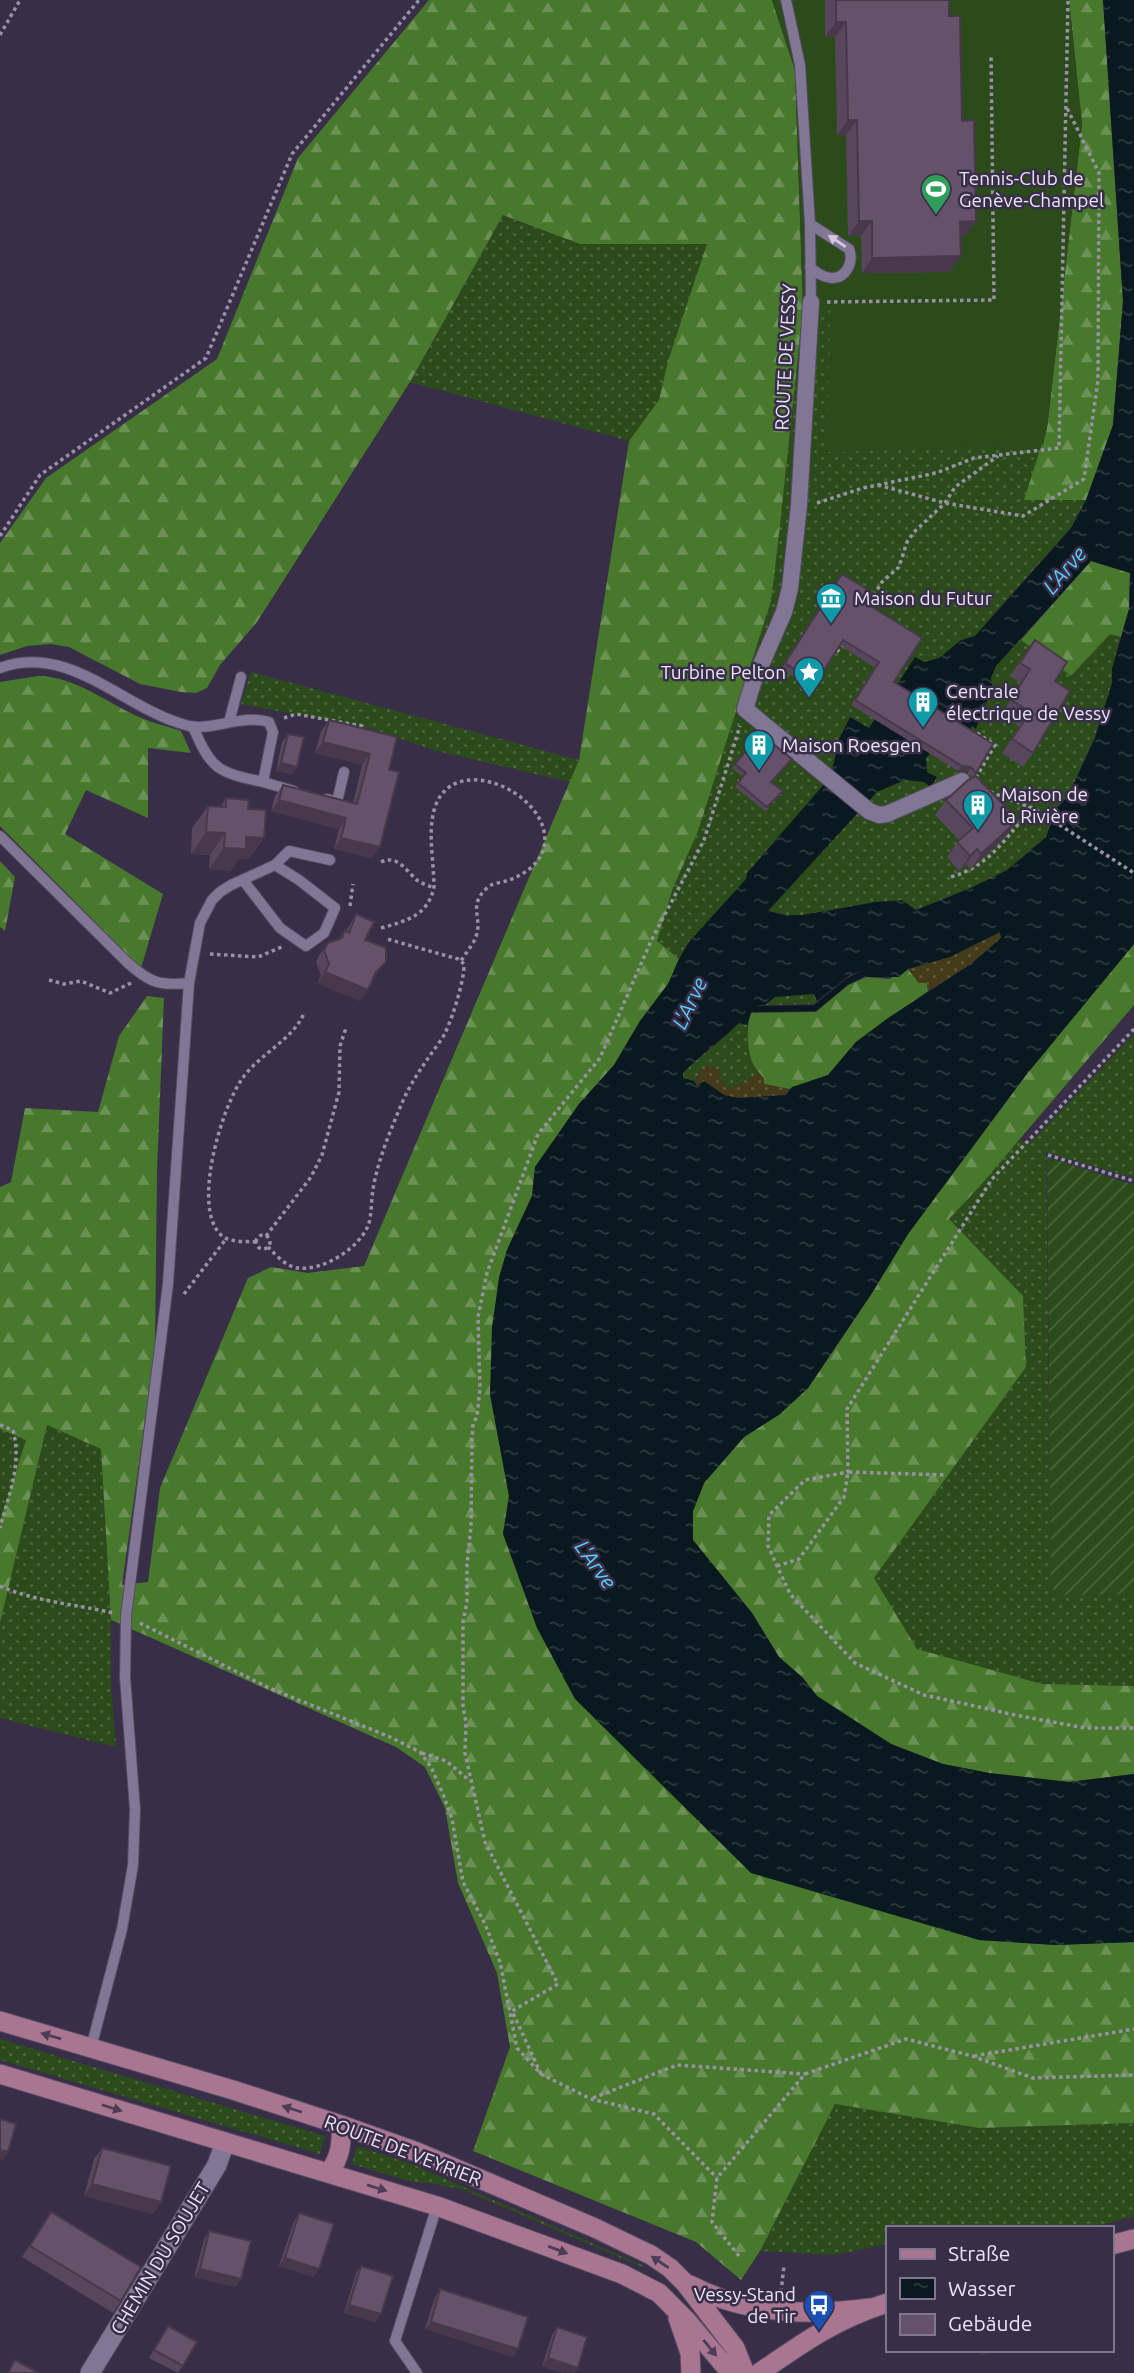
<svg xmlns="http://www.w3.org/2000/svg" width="1134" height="2373" font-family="Ubuntu,sans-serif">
  <defs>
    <pattern id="grass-dots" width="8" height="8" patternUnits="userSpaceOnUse" patternTransform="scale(1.75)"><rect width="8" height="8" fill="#2c4b1b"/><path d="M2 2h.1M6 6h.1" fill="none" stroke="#4b653d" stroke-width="1.8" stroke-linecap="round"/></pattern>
    <pattern id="forest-firs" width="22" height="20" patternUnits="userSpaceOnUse" patternTransform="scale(1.75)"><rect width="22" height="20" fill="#47782b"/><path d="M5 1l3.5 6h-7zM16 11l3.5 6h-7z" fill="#6b9155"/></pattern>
    <pattern id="sand-dots" width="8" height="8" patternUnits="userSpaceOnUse" patternTransform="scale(1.75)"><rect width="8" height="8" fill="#443b1b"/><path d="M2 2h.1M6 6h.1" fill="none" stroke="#5f573d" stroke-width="1.8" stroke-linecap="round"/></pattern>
    <pattern id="garden-furrows" width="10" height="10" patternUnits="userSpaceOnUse" patternTransform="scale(1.75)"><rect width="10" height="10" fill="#2c4b1b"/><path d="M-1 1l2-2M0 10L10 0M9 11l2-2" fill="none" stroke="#4b653d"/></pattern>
    <pattern id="water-ripples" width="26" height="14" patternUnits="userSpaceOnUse" patternTransform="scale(1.75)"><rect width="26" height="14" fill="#0a191f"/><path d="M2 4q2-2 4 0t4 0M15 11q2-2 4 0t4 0" fill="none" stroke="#2e3a40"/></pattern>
  </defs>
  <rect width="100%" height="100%" fill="#382e48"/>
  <path fill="url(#grass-dots)" d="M503 215 580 244H707L668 361 659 400 629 441 410 382Z
    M803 308H830L829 452 1043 445 1025 500H1086L1071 528 992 616 1071 676 1110 633 1121 637 1112 669V683L1094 738 1068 796 1057 808 1046 837 1007 870 973 887 916 910 876 902 803 915H785L726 901 689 942 679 959 657 941 673 888 698 831 771 601Z
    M251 672 579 760 570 782 433 750 373 729 241 704Z
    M799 994H814L817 1001 815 1004 765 1005 776 997Z
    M739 1023 747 1025 752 1062 759 1073 730 1089 704 1065 694 1081 683 1078V1073C700 1055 721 1041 739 1023Z
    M1134 1034V1178L1046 1152 1051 1587 1058 1595 1134 1594V1686L1042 1684 916 1649 874 1578 1026 1367 1023 1296 949 1219 1020 1139 1029 1144Z
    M47 1425 101 1449 111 1620V1684L116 1747 0 1718V1623Z
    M0 1429 26 1440 0 1521Z
    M0 2039 325 2136 320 2154 0 2060Z
    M835 2104 979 2128 1134 2123V2216L1091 2228H887V2244L836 2255 760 2251Z
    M357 2146 414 2165 644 2266V2268L464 2190 436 2184 409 2181 352 2164Z"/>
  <path fill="url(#forest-firs)" d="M429 0H772L795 70 803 308 779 534 771 601 698 831 673 888 657 941 679 959 668 984 640 1021 614 1065 579 1104 535 1167 532 1196 507 1250 499 1278 490 1394 509 1496 503 1534 979 1940 1056 1945 1134 1942V2123L979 2128 835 2104 760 2251 741 2280 696 2242 473 2151 510 2047 497 1973 458 1883 445 1808 425 1767 396 1747 111 1620 101 1449 47 1425 0 1623V1521L26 1440 0 1429V1187L11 1182 25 1108 98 1112 119 1036 147 996 164 998 157 1170 155 1348 122 1585 148 1582 160 1488 248 1278 271 1267 308 1273 364 1266 579 760 629 441 659 400 668 361 707 244H580L503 215 410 382 257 622 220 665 207 688 196 693 181 692 140 684 69 647 50 644 27 646 0 655V543L46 478 217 359 298 158Z
    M1069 0H1103L1123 301 1113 425 1086 500H1024L1047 428 1082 124Z
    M1091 561 1130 573 1129 609 1121 637 1110 634 1071 676 1021 640Z
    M38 676C77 677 105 702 139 717 152 723 167 726 181 731L191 753 148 748V818L86 790 65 834 163 894 141 968 0 826V682Z
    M0 861 15 877 5 931 0 927Z
    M1134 944V1005L979 1187 949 1219 1023 1296 1026 1367 874 1578 917 1649 1042 1684 1134 1686V1774L1069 1782 989 1773 943 1764 891 1744 817 1696 803 1678 779 1657 752 1613 693 1540V1511L704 1483 744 1437 780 1414 808 1388 872 1293 908 1234 1026 1075Z
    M908 969 919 983H927L928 991 856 1042 828 1075 789 1089 764 1084C764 1075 757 1072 753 1064 747 1049 746 1027 751 1013L816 1012 848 985 867 977 889 979Z"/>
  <path fill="url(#sand-dots)" d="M1000 931 1001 938 971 964 928 991 927 983H919L908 969 950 957Z
    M704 1065 718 1068 721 1081 730 1089 759 1073 764 1078V1084L789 1089 786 1095 738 1098 724 1095 705 1081 697 1087 694 1082Z"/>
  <path fill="url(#garden-furrows)" d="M1047 1157 1134 1185V1594L1058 1595 1051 1587Z"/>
  <path fill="#2c4b1b" d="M772 0H1069L1082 124 1047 428 1043 445 828 452 830 309 803 308 795 70Z"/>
  <path fill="url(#water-ripples)" fill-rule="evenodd" d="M1103 0H1134V944L1026 1075 908 1234 872 1293 808 1388 780 1414 744 1437 704 1483 693 1511V1540L752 1613 779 1657 803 1678 817 1696 891 1744 943 1764 989 1773 1069 1782 1134 1774V1942L1056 1945 979 1940 751 1873 575 1699 537 1628 503 1534 509 1496 490 1394 492 1327 499 1278 507 1250 532 1196 535 1167 579 1104 614 1065 640 1021 668 984 679 959 689 942 746 879 747 873 825 783 823 781 832 770 839 739 850 717 869 728 915 657 924 662 939 658 961 640 975 636 1071 528 1086 500 1113 425 1123 301ZM1091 561 1130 573 1129 609 1112 669V683L1095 738 1068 796 1057 808 1046 837 1007 870 973 887 916 910 902 900 876 902 803 915H785L768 911 877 792 905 780 924 782 931 787 937 777 927 772 926 758 955 726 968 734 972 726 976 729 990 694 993 691 991 678 996 666ZM1000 932 1001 938 971 964 888 1018 856 1042 828 1075 792 1087 786 1095 738 1098 724 1095 704 1081 697 1086 694 1081 683 1078V1073C700 1055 721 1041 739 1023L747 1025 751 1013 758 1005H765L775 997 814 994 817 1001 850 975 861 971 867 977H899L908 969 950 957Z"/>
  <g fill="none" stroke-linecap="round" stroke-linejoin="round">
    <path stroke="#0a191f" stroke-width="6" d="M755 1009 815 1008 847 982 864 973"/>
    <g stroke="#554b62" stroke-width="12">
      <path id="service" d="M786 0 800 65 810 224 811 302
        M810 267C816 272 822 277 831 278 846 279 854 262 849 249L810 224
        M0 668C70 642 124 710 189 726 213 731 241 714 269 722L273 732 263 782C217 772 212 770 193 727
        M229 722 241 677
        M263 782 294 791
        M327 799 337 802 344 772
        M0 836 128 963C150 983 160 986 189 983L200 923 212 900 220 892 231 885 275 865 289 851 330 860
        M243 880 280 928 306 946 324 933 335 908 299 880 275 865
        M91 2048 122 1929 133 1865 135 1809 125 1677 126 1616 168 1284 189 983
        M417 2373 395 2341 437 2206"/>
    </g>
    <g stroke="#554b62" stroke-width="18">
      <path id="pedestrian" d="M811 302 799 505 790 588 784 612 753 683 745 709 869 811 879 815 887 814 962 781"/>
    </g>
    <g stroke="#554b62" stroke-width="21">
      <path id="minor" d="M90 2373 217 2165 225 2142"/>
    </g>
    <g stroke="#554b62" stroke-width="21">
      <path id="secondary" d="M0 2021 233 2090 341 2125 417 2152 595 2228 651 2255 670 2268 685 2283 735 2348 745 2373
        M0 2074 437 2206 622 2274 659 2293 687 2321 724 2365 735 2373
        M329 2173C340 2157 342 2145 341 2125
        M1111 2245 1134 2239
        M690 2285C745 2314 811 2316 870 2308
        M678 2318 690 2353 691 2373
        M759 2373C804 2342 834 2320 887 2303"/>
    </g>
    <path stroke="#9992a7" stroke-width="3.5" stroke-dasharray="3.5 3.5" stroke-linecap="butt" d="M0 35 20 0
      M827 302 994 300 991 54
      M878 485 945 503 1023 516 1084 479 1098 380 1099 173 1066 106
      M817 503 863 488 936 473 974 458 1059 448 1068 0
      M0 536 40 475 206 358 292 154 419 0
      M866 607 882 582 899 567 907 542 914 532 945 503 955 487 998 456
      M837 652 843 643
      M284 718 296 714 362 726V731
      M977 733 995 745 977 776
      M990 792 1035 809 1134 873
      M381 862C398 854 407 872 418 881 423 884 429 886 434 888
      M951 877C988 866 1002 843 1026 815L1030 807
      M350 906 353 884
      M381 928C406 921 428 916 434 887 434 861 427 832 435 807 455 748 555 796 544 847 540 865 522 876 506 881 499 883 491 883 486 889 469 905 481 916 477 933 475 943 466 952 461 961
      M210 954 258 957 284 946
      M49 980 64 984 81 981 110 993 131 983
      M1134 1029 992 1179 847 1409 848 1472 805 1480 769 1515 768 1546 790 1594 855 1663 924 1695 1015 1715 1085 1728H1134
      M1048 1155 1134 1181
      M256 1242a7 7 0 1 1 14 0a7 7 0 1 1-14 0Z
      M266 1236 311 1177 322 1155 339 1092 340 1046 346 1028
      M256 1242C244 1241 228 1243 220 1234 192 1205 222 1107 242 1079 259 1054 293 1040 304 1013
      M268 1247C276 1255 286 1267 298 1268 323 1271 358 1249 368 1226 372 1215 371 1201 373 1189 378 1160 390 1131 402 1103 412 1080 426 1061 441 1040 450 1028 465 979 464 964L458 959 387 939
      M184 1294 226 1239
      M0 1425 13 1430C22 1464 9 1494 0 1528
      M777 1566 799 1559 844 1497 848 1472 947 1475
      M0 1586C36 1602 75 1604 113 1613
      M140 1623 269 1688 390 1737 420 1752 431 1767 443 1794 452 1819 463 1882 485 1924 500 1962 517 2048 541 2074 591 2099 654 2114 717 2178
      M422 1753 446 1761 469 1780
      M974 2056 1134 2029
      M541 2074 512 2011 558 1984 485 1842 465 1753 466 1722 463 1707V1622L467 1602V1565L471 1526 472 1438 473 1424 477 1416 480 1388 478 1317 487 1273 538 1134 600 1058 651 941 704 840 740 726
      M593 2098 677 2065 805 2074
      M739 2256 712 2222 717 2178 805 2074 906 2039 972 2056 1033 2078 1134 2075
      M781 2292 784 2266"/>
    <use href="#service" stroke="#827695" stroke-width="10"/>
    <use href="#pedestrian" stroke="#827695" stroke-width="16"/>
    <use href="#minor" stroke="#827695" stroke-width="19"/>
    <use href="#secondary" stroke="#a87690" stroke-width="19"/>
  </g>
  <path fill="#58465c" d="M825 0H949V16L962 121 966 236H960L961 256 950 272 862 273 861 236H848L846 135H837L835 37H825Z
    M842 574 866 603 894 682 993 744 973 777 1007 835 971 869 966 864 959 871 947 857 959 840 935 815 946 800 972 778 968 772 958 771 851 705 875 668 840 645 812 688 781 669Z
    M1035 640 1055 681 1033 753 1023 767 1002 753 1020 726 1002 714 1021 683 1010 676Z
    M329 720 389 770 372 858 334 849 339 829 271 811 275 796 283 785 353 803 362 765 315 753 321 731Z
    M288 734 297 767 292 774 276 771 282 742Z
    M789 763 772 782 783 791 765 811 735 787 743 777 732 768 735 764Z
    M226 798 248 809 264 838 249 859H239L230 871 209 869 210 855 191 854 192 828 208 806 220 807Z
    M356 914 365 940 386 962 373 978 360 1001 317 983 321 975 316 962 320 954 328 943 339 939 345 930 346 931Z
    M102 2148 161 2202 153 2214 84 2196 94 2159Z
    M51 2212 121 2301 113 2313 22 2257Z
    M299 2213 314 2277 279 2266 294 2221Z
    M209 2231 236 2287 194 2277 204 2239Z
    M361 2266 381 2314 375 2322 344 2313 356 2273Z
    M440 2289 513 2357 425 2329 435 2297Z
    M168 2326 183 2366 178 2373 149 2358Z
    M557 2327 578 2368 574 2373H564L542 2366 552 2335Z"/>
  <path fill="#47394b" d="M836 22H846L835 37H825Z
    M848 120H857L846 135H837Z
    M859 221H872L861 236H848Z
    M976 221 966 236 949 237 960 222Z
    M961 256 950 272 862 273 872 258Z
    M323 742 370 754 362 765 315 753Z
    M281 763 297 767 292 774 276 771Z
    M962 766 971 767 968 772 958 771Z
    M279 800 346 818 339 829 271 811Z
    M1018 820 1007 835 971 869 981 854Z
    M206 832 225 833 210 855 191 854Z
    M246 837 264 838 249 859H239L230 871 209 869 224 848Z
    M341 838 380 847 372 858 334 849Z
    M977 849 966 864 959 871 970 856Z
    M325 972 368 990 360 1001 317 983Z
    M0 2150 8 2152 3 2160 0 2159Z
    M92 2184 161 2202 153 2214 84 2196Z
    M285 2258 319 2269 314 2277 279 2266Z
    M200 2269 241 2279 236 2287 194 2277Z
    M349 2305 381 2314 375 2322 344 2313Z
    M431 2322 518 2349 513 2357 425 2329Z
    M982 2350H1001L979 2356Z
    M548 2358 578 2368 574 2373H564L542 2366Z"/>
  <path fill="#66516b" stroke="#47394b" stroke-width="2" d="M836 0H949V16H960L962 121 974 120 976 221 960 222 961 256 872 258V221H859L857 120H848L846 22H836Z
    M842 574 873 593 866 603 922 638 894 682 993 744 976 773 971 767 962 766 855 700 879 662 843 640 816 683 785 663Z
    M1035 640 1067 662 1055 681 1070 691 1033 753 1012 739 1030 712 1011 700 1030 669 1020 663Z
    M329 720 397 737 389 770 399 772 380 847 341 838 346 818 279 800 283 785 357 804 370 754 323 742Z
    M288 734 304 737 297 767 281 763Z
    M760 734 792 759 771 782 783 791 767 807 738 783 746 773 735 764Z
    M976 776 1018 820 981 854 977 849 970 856 957 842 973 828 946 800 968 780Z
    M226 798 249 800 248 809 266 810 264 838 246 837V849L224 848 225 833 206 832 208 806 226 807Z
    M356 914 374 922 365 940 386 948V962L376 972 368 990 325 972 329 964 324 950 328 943 342 938 345 930 349 933Z
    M0 2119 16 2124 8 2152 0 2150Z
    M102 2148 171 2166 161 2202 92 2184Z
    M51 2212 141 2267 121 2301 30 2246Z
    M299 2213 334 2224 319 2269 285 2258Z
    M209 2231 251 2241 241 2279 200 2269Z
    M361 2266 393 2276 381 2314 349 2305Z
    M440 2289 528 2317 518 2349 431 2322Z
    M168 2326 197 2342 183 2366 154 2350Z
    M557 2327 587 2337 578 2368 548 2358Z
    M15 2360 39 2373H8Z"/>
  <defs><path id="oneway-solid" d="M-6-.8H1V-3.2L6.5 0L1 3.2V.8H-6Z" transform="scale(1.75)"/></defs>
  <use fill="#d1c9de" href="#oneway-solid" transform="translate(837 241) rotate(-146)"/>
  <g fill="#4e3c56">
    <use href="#oneway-solid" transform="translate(51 2036) rotate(-164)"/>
    <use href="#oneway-solid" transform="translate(112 2108) rotate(17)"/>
    <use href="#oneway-solid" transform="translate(292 2109) rotate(-162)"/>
    <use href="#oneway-solid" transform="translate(377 2188) rotate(17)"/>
    <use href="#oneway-solid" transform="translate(558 2250) rotate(21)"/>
    <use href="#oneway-solid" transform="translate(660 2262) rotate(-146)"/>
    <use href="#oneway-solid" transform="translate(710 2348) rotate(51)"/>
  </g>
  <defs>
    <g id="stadium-pin" transform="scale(1.575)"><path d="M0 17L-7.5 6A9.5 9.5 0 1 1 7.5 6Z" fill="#2e9e5b" stroke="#382e48"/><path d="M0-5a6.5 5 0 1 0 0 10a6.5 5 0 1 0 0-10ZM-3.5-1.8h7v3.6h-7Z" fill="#fff"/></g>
    <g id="museum-pin" transform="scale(1.575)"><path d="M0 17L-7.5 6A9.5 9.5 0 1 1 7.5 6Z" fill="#0f9aa8" stroke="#382e48"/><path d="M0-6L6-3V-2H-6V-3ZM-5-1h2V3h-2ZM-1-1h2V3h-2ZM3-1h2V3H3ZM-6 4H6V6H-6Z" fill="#fff"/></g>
    <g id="sight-pin" transform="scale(1.575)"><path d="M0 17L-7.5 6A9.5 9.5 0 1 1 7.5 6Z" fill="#0f9aa8" stroke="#382e48"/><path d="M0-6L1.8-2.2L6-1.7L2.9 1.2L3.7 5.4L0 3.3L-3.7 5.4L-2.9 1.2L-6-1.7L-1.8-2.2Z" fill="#fff"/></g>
    <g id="building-pin" transform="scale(1.575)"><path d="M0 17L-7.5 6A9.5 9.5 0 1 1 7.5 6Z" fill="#0f9aa8" stroke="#382e48"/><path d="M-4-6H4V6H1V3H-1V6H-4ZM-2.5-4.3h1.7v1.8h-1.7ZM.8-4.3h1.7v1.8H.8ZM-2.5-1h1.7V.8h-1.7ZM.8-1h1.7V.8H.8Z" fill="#fff"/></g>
    <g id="bus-pin" transform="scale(1.575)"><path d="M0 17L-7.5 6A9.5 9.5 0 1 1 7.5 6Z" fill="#1a4fb4" stroke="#382e48"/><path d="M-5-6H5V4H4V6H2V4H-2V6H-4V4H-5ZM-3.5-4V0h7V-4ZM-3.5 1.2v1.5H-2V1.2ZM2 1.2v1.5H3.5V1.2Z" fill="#fff"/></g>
  </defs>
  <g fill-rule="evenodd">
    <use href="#stadium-pin" x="936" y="189"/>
    <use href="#museum-pin" x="831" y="598"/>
    <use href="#sight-pin" x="809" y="672"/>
    <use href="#building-pin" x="923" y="702"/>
    <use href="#building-pin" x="759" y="745"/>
    <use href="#building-pin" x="978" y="805"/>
    <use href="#bus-pin" x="819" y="2305"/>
  </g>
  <g text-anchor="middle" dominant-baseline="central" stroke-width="5" stroke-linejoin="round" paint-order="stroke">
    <g font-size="19" fill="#ebe5f7" stroke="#382e48" text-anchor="start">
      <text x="959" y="178">Tennis-Club de<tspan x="959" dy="22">Genève-Champel</tspan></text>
      <text x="854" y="598">Maison du Futur</text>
      <text x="786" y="672" text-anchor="end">Turbine Pelton</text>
      <text x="946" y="691">Centrale<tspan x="946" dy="22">électrique de Vessy</tspan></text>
      <text x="782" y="745">Maison Roesgen</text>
      <text x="1001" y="794">Maison de<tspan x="1001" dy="22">la Rivière</tspan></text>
      <text x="796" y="2294" text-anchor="end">Vessy-Stand<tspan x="796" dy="22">de Tir</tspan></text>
    </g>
    <g font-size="19" fill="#ebe5f7" stroke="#382e48">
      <text transform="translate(785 357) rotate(-87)">ROUTE DE VESSY</text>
      <text transform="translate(403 2150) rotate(21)">ROUTE DE VEYRIER</text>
      <text transform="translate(160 2258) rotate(-59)">CHEMIN DU SOUJET</text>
    </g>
    <g font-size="21" font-style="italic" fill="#59cdf9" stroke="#382e48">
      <text transform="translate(1064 570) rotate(-50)">L'Arve</text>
      <text transform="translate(689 1003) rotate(-65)">L'Arve</text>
      <text transform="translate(596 1564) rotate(54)">L'Arve</text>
    </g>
  </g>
  <rect x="886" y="2226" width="228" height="126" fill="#382e48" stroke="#80778e" stroke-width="2"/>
  <rect x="900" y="2249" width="35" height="10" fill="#a87690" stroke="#80778e" stroke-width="2"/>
  <text x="948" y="2261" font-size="21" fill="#ebe5f7">Straße</text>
  <rect x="900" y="2278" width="35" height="21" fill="url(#water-ripples)" stroke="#80778e" stroke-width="2"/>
  <text x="948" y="2296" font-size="21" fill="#ebe5f7">Wasser</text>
  <rect x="900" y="2314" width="35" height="21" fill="#66516b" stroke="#80778e" stroke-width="2"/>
  <text x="948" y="2331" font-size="21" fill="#ebe5f7">Gebäude</text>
</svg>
